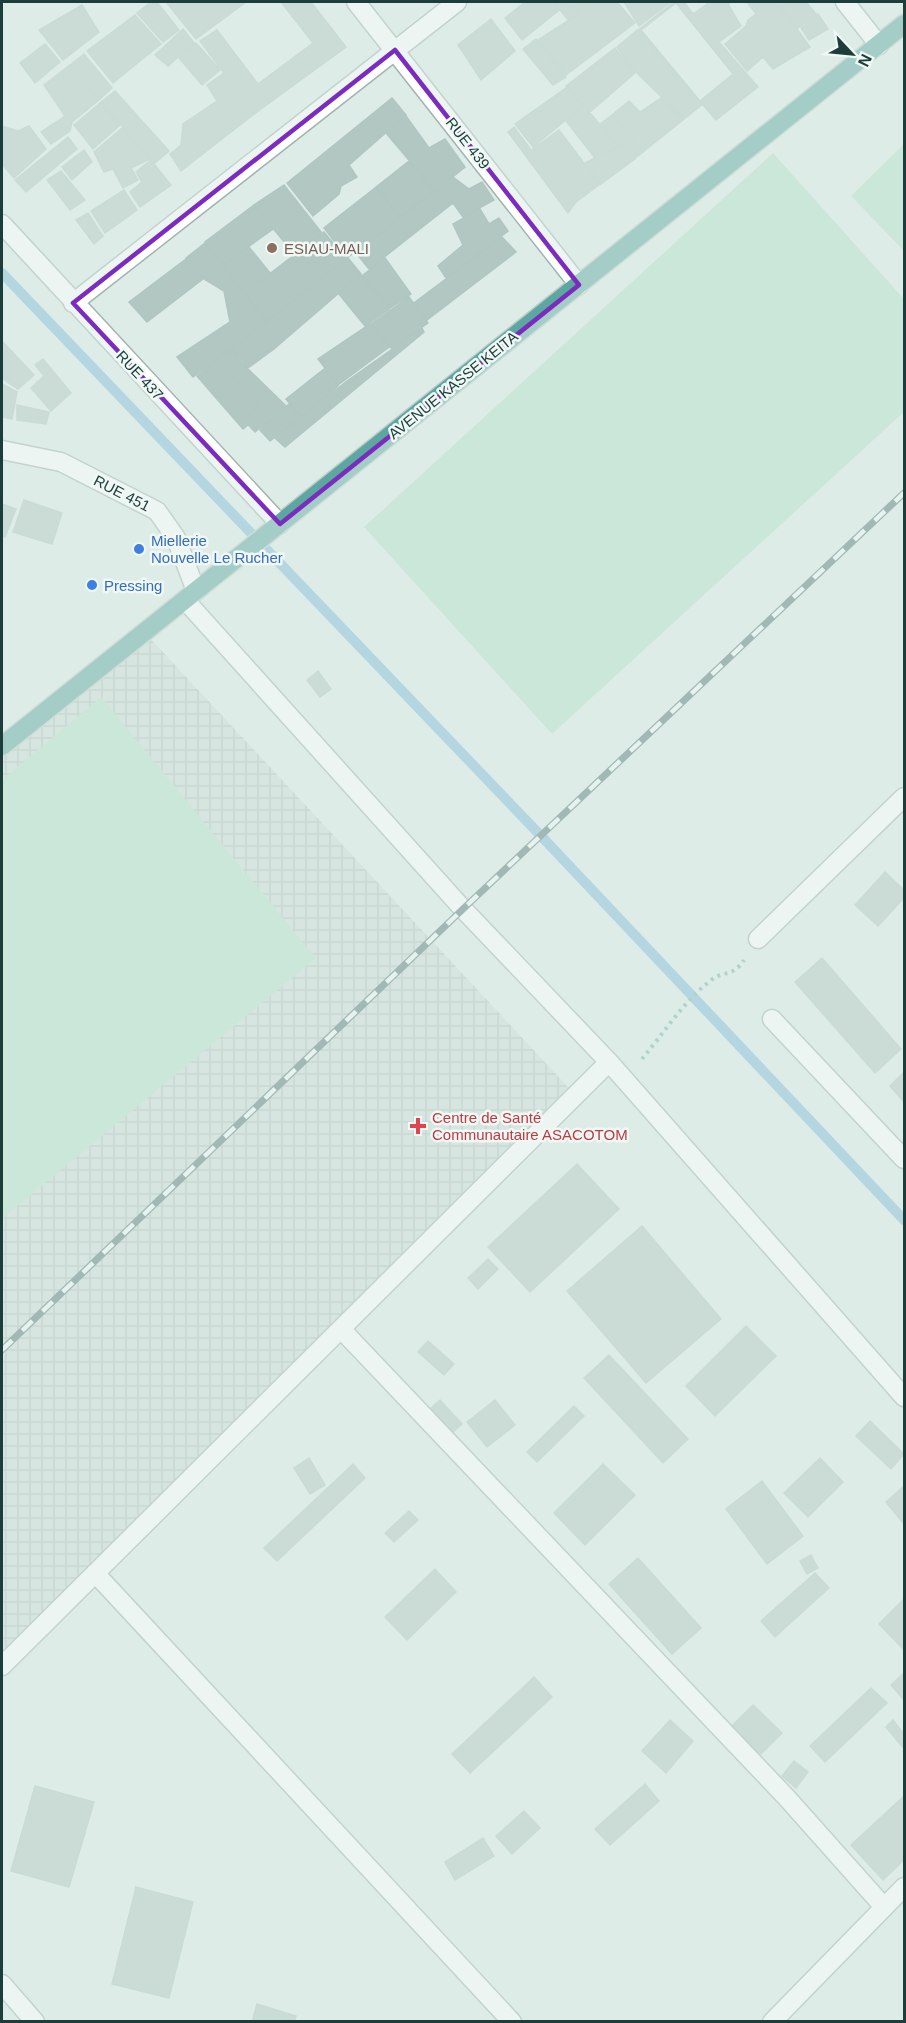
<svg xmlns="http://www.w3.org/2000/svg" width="906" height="2023" font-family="Arial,sans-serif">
  <defs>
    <pattern id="industrial-grid" width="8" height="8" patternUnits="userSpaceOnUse" patternTransform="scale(1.5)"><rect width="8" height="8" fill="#ccdcd7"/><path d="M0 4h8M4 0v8" fill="none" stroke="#afbeb9"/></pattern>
  </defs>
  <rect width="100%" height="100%" fill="#deece8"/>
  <path fill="url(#industrial-grid)" d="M147 635 569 1088 2 1662V752Z"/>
  <path fill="#b4e0c8" d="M904 144V251L851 196Z
    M773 153 904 299V412L552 734 364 527Z
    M101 697 316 958 2 1219V780Z"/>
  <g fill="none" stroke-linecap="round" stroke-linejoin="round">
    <path stroke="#7ebad8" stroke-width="10" d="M2 273 543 838 904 1220"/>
  </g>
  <path fill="#b3c7c2" stroke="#b0c6c1" stroke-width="1.5" fill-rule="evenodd" d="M151 2H157L179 30 163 42 137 13Z
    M166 2H246L196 39Z
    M281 2H311L346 47 254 114 200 41 217 30 258 84 313 43Z
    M525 2H553L559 10 522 40 505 18Z
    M554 2H570L579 13 568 20Z
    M571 2H617L635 23 566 75 538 40 580 13Z
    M624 2H671L639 26Z
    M674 2H684L693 14 710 2H731L728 4 741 26 719 42 758 87 716 120 638 30ZM676 3 733 74 700 101 641 30Z
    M747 2H774L797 29 810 47 773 69 763 57 747 71 725 44 746 26 748 20 756 14Z
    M776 2H806L816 14 798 28Z
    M82 5 99 32 63 60 39 30Z
    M818 14 828 29 809 40 801 28Z
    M135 15 161 44 113 83 87 51Z
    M491 19 515 51 481 80 458 45Z
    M183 29 194 43 168 66 155 55Z
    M637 30 702 105 684 119 634 70 617 47Z
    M536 39 566 77 553 85 523 49Z
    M196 43 220 70 202 85 179 58Z
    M45 44 60 62 35 83 20 63Z
    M615 48 635 73 590 112 566 86Z
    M84 54 112 88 99 100 70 65Z
    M70 65 99 100 72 122 70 131 51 144 41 132 65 116 44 85Z
    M224 73 254 114 181 171 170 154 181 145 183 124 217 101 207 85Z
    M566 88 583 106 533 147 515 124Z
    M115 91 169 151 155 163 101 102Z
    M392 98 406 115 349 165 357 177 341 186 339 194 313 216 287 183Z
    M661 98 683 120 643 152 613 114 629 101 640 112Z
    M100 103 120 125 93 149 74 125Z
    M584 107 592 115 618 147 595 158 566 121Z
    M612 115 643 152 635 158 623 143 619 146 600 124Z
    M406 116 429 148 445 139 465 167 435 191 386 133Z
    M2 126 18 131 29 126 46 149 14 178 2 164Z
    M514 127 531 150 559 130 600 184 576 202 568 213 508 132Z
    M122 128 150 159 131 168 138 180 123 188 113 169 104 172 94 152Z
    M68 137 77 149 26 192 15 180Z
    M622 144 635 159 601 184 585 163Z
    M84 150 92 162 72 180 62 167Z
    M151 160 171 185 140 207 130 192 142 182 136 172Z
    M409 161 433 191 401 216 376 187Z
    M61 171 85 200 70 210 47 180Z
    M453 177 469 189 482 182 494 200 463 217 453 203 369 269 356 253Z
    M284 185 322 233 294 254 254 205Z
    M375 188 400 217 347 258 324 228Z
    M124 190 137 210 105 233 91 211Z
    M254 205 273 229 223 265 205 242Z
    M480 209 489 224 499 218 508 231 446 278 438 266 463 245 453 224Z
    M88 213 103 236 94 244 76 220Z
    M324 232 346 259 267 321 245 293Z
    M502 237 516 252 427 320 414 303Z
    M205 243 266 322 193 377 177 357 230 322 224 291 204 279 186 258Z
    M249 247 271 274 244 293 223 265Z
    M348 258 361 274 274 349 248 368 233 348Z
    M385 258 411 294 390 308 363 275Z
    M186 259 203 279 147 322 129 302Z
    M361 275 389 309 365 326 339 294Z
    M409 297 428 323 391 348 371 324Z
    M370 324 389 347 338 385 318 359Z
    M422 328 424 332 285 447 275 438 347 381Z
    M2 341 34 375 18 389 2 378Z
    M232 349 243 364 229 374 259 407 243 419 248 425 243 429 197 376Z
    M43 359 71 393 51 411 31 388 44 376 35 365Z
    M243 364 286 406 255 432 243 419 260 407 230 374Z
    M324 369 338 386 301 417 286 399Z
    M2 384 17 392 12 419 2 417Z
    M289 404 300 417 270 441 260 430Z
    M17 405 49 412 46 424 17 420Z
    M24 500 62 513 52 544 13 532Z
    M2 504 16 509 5 537 2 536Z
    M318 671 331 689 320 697 307 680Z
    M885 872 904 890V898L878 926 855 905Z
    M822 958 901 1049 875 1073 795 982Z
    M904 1072V1102L890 1086Z
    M577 1164 619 1209 530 1292 488 1247Z
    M642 1226 721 1319 646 1383 567 1291Z
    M488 1259 498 1269 478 1289 468 1278Z
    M746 1326 776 1356 715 1416 686 1386Z
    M428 1341 454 1364 444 1375 418 1352Z
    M609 1355 688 1439 663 1463 584 1378Z
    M440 1400 462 1424 451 1434 428 1411Z
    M495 1400 515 1425 487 1447 467 1422Z
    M574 1406 584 1416 537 1462 527 1452Z
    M870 1421 904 1454 891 1469 856 1436Z
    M309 1458 325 1485 310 1494 294 1468Z
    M820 1458 843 1482 808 1517 784 1493Z
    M353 1464 365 1478 277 1561 264 1548Z
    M603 1464 635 1495 585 1545 554 1513Z
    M762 1481 803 1536 767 1564 726 1509Z
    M904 1486V1524L886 1502Z
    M409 1511 418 1520 394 1542 385 1533Z
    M811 1555 818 1568 807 1574 800 1561Z
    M638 1558 701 1628 672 1654 609 1584Z
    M435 1569 456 1592 407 1640 385 1617Z
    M815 1573 829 1588 775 1637 761 1621Z
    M904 1599V1650L879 1624Z
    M904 1673V1700L891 1685Z
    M534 1677 552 1697 470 1773 452 1754Z
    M871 1688 887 1703 825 1762 810 1746Z
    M753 1705 782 1733 761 1754 732 1726Z
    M670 1720 693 1741 666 1773 642 1751Z
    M893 1720 904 1734V1749L886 1727Z
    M794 1761 808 1772 796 1788 782 1776Z
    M645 1784 659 1801 610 1845 595 1829Z
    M35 1786 94 1802 69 1887 11 1871Z
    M904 1796V1860L883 1880 851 1845Z
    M524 1811 540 1828 512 1854 496 1836Z
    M483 1838 494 1856 455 1880 445 1862Z
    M136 1887 193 1902 169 1998 112 1984Z
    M257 2004 296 2016 294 2022H252Z"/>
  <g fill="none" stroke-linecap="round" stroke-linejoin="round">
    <g stroke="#a0b4b0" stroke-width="21">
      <path id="minor" d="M356 2 579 285
        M845 2 879 45
        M2 224 280 524
        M73 303 457 2
        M2 450 61 462 157 511 176 538 196 591
        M185 600 463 909 609 1062 904 1397
        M758 939 904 797
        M772 1019 904 1159
        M341 1329 787 1798 884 1907
        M95 1573 512 2022
        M2 1666 609 1062
        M2 1984 35 2022
        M772 2022 904 1887"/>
    </g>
    <g stroke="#c0c9c8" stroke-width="21">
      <path id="major" d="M2 746 904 24"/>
    </g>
    <path stroke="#7ab3ac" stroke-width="4" stroke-dasharray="3 4.5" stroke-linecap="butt" d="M642 1059C663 1034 684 1001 710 981 723 970 732 978 744 960"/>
    <use href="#minor" stroke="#fff" stroke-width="18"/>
    <use href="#major" stroke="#5da7a1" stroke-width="18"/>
    <g stroke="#577976" stroke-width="7">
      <path id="rail" d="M2 1350 463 909 904 493"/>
    </g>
    <use href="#rail" stroke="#eff8f5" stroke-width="4.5" stroke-dasharray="14" stroke-linecap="butt"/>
  </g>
  <path d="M0 0H906V2023H0ZM395 50 579 285 280 524 73 303Z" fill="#deece8" fill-opacity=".55" fill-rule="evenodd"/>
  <path fill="none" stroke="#7b2cbf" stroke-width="4.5" stroke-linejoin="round" d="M395 50 579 285 280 524 73 303Z"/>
  <circle fill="#8d6e63" stroke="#eff8f5" stroke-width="2" cx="272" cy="248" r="6"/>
  <g fill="#3f7fe0" stroke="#eff8f5" stroke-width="2">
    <circle cx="139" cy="549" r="6"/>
    <circle cx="92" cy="585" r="6"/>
  </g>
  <path fill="#e0444e" stroke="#eff8f5" stroke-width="2" d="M415 1117h6v6h6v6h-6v6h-6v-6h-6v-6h6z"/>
  <g text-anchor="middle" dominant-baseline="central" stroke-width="5" stroke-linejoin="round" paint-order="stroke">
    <g font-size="15" fill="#1d3d3a" stroke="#eff8f5">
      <text transform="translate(468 143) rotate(52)">RUE 439</text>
      <text transform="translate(140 375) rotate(47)">RUE 437</text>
      <text transform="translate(453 385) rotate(-39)">AVENUE KASSE KEITA</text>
      <text transform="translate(122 493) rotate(27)">RUE 451</text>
    </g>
    <g font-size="15" fill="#785e54" stroke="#eff8f5" text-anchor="start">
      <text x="284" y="248">ESIAU-MALI</text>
    </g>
    <g font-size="15" fill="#366cbe" stroke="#eff8f5" text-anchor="start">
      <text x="151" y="540">Miellerie<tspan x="151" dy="17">Nouvelle Le Rucher</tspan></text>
      <text x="104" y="585">Pressing</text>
    </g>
    <g font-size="15" fill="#be3a42" stroke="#eff8f5" text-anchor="start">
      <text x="432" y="1117">Centre de Santé<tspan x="432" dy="17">Communautaire ASACOTOM</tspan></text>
    </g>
  </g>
  <rect width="906" height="2023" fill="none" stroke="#1d3d3a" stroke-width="6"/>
  <g transform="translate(852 54) rotate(116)" stroke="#eff8f5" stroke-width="4.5" paint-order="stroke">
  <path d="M0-4.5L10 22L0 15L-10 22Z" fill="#1d3d3a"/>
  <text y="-9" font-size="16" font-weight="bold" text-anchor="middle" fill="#1d3d3a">N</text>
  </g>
</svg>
